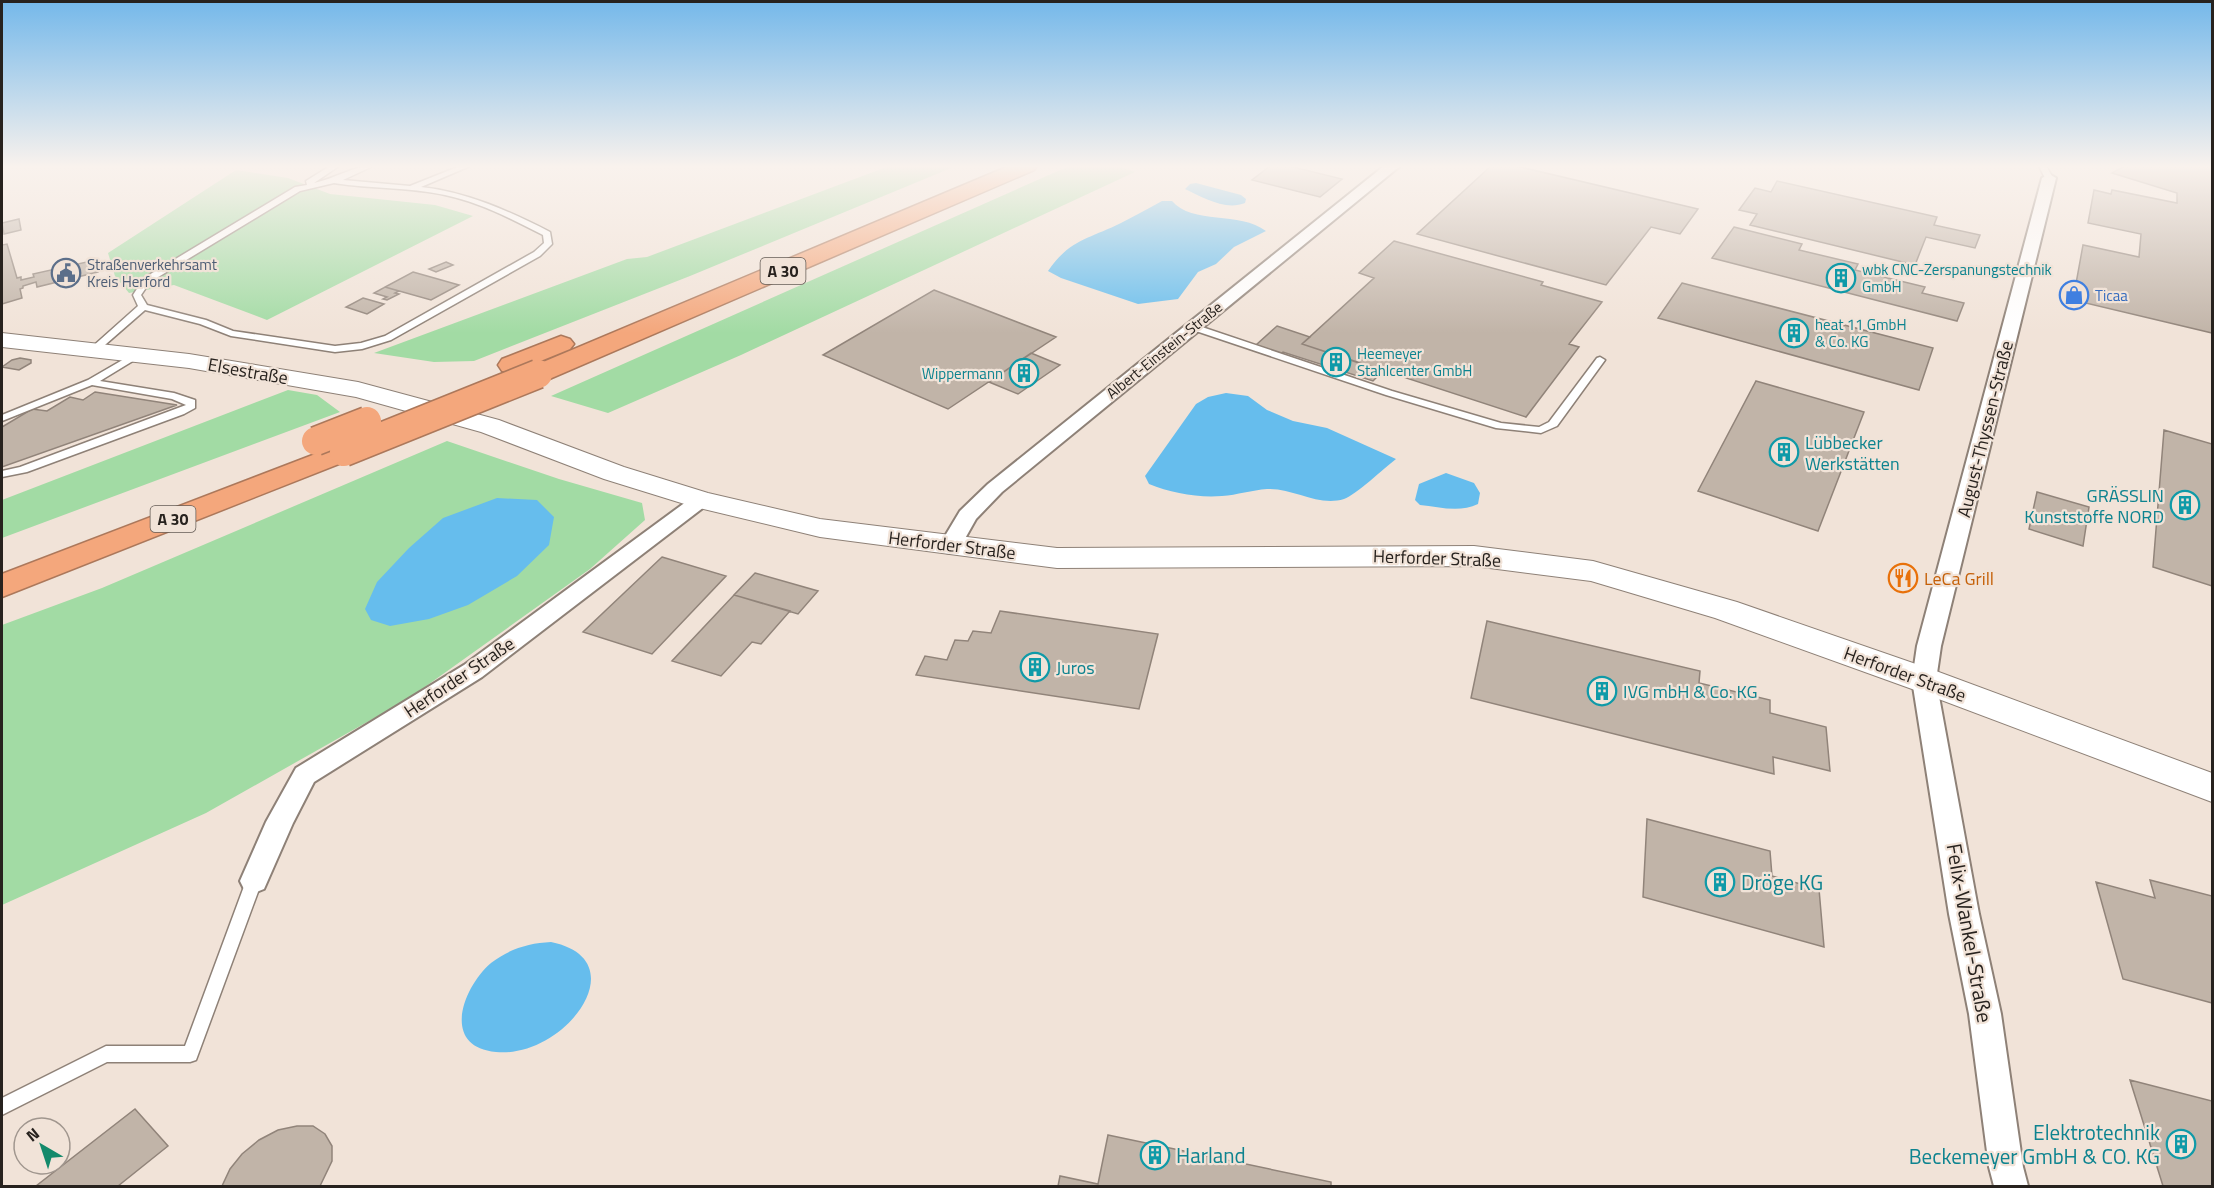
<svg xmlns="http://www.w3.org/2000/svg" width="2214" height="1188" font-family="'Titillium Web',sans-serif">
  <rect width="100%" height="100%" fill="#f1e3d8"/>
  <path fill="#a2dba4" d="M889 166H956L690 276 474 361 434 362 374 353 627 259 647 257Z
    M1069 166H1119L1135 172 741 355 608 413 551 396Z
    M236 170 288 178 330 194 435 205 473 216 267 320 174 285 129 293 115 276 108 253Z
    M288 390 317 395 340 412 2 538V500Z
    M447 441 559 479 642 503 645 520 590 569 408 699 206 813 2 905V625L102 588Z"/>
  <path fill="#66bded" d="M1196 183 1241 195 1246 199 1245 203C1225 211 1202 197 1185 189L1190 184Z
    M1162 201H1172C1192 225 1240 211 1266 231L1234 247 1216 264 1198 272 1178 299 1138 304 1061 278 1048 271C1070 239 1089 239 1121 223 1135 216 1149 208 1162 201Z
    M1226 393 1248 396 1267 410 1293 421 1327 428 1396 459C1384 468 1356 495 1344 499 1318 507 1294 488 1267 489 1252 490 1237 495 1222 496 1198 498 1171 493 1149 484L1145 476 1196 404 1208 397Z
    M1446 473 1474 483 1480 493 1478 504C1460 513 1439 507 1420 505L1415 500 1419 484Z
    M497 498 537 500 554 517 549 545 517 576 468 605 429 619 390 626 371 620 365 609 377 582 409 548 443 518Z
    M551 942C639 960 564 1059 496 1052 441 1047 462 988 491 963 509 949 529 943 551 942Z"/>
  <path fill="#c1b4a8" stroke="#91847a" stroke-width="1.5" d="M1270 166H1289L1342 179 1320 197 1252 180Z
    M1491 166H1516L1698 209 1680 234 1651 227 1606 285 1417 234Z
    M2124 166H2212V333L2073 300 2083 245 2139 257 2141 234 2088 223 2094 190 2111 194 2112 190 2177 203V193L2112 173Z
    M1777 181 1937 217 1934 225 1980 235 1975 248 1926 237 1915 265 1750 225 1757 214 1739 210 1755 188 1771 192Z
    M19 219 21 230 4 234 2 223Z
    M1734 227 1802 244 1799 250 1858 264 1855 270 1925 287 1922 293 1964 303 1957 321 1712 258Z
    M1394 241 1543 282 1541 285 1602 302 1569 344 1579 347 1526 417 1302 344 1374 278 1359 273Z
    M7 244 17 278 21 277V280L34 277 33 274 91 261 98 272 37 287 36 282 23 286V288L20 289 22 298 2 304V245Z
    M446 262 453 265 436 272 429 269Z
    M413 272 459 285 431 300 385 287Z
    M1682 283 1933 348 1919 390 1658 318Z
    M385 287 399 291 395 293 399 294 387 300 383 299 387 297 374 293Z
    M934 290 1056 337 948 409 823 355Z
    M363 298 384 304 367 314 346 307Z
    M1277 326 1310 337 1302 344 1383 371 1373 381 1283 352 1281 354 1256 345Z
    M1031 353 1060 365 1018 394 989 382Z
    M20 358 31 360V363L19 370 2 367 12 360Z
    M1756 381 1864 412 1818 531 1698 491Z
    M95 392 177 405 2 467V427L32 409 47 411 70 397 83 400Z
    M2164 430 2212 444V586L2153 567Z
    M2037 492 2089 507 2083 546 2029 529Z
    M662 557 726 576 652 654 583 632Z
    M1894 570 1915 575 1912 588 1890 581Z
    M755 573 818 591 798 614 734 595Z
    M734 595 790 611 761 644 752 642 721 676 672 661Z
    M1000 611 1158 634 1139 709 916 675 925 656 947 660 955 640 968 641 973 631 991 633Z
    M1487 621 1700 671 1699 683 1770 700V713L1826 727 1830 771 1773 757 1774 774 1471 698Z
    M1647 819 1770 851 1772 876 1819 889 1824 947 1643 897Z
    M2150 880 2212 896V1003L2123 979 2096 882 2155 898Z
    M2130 1080 2212 1101V1186H2163Z
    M135 1109 168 1146 118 1186H36Z
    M297 1126H313L325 1134 332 1146V1161L320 1186H222L230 1169 242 1154 259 1140 278 1130Z
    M1108 1135 1331 1182V1186H1058L1060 1176 1098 1184Z"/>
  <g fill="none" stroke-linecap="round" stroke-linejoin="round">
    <g stroke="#8e8177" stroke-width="3">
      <path id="lane" d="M330 166H339L314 183C334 179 353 166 373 166L343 180 410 186 460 166H470L421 187C467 192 509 211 550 232L552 244 540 256 391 340 362 349 335 352 231 336 200 324 145 310 98 351H92V347L138 306 133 295 144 278 295 187 307 185 306 181ZM334 183C371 189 408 187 445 195 479 202 512 219 543 235L544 243 534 252 385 336 361 343 335 346 233 331 206 320 147 305 141 295 150 282 300 191Z
        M2039 166H2046L2053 178 2052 180H2046Z
        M1193 324 1392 391 1501 423 1539 427 1549 422 1597 358 1600 357 1605 360 1557 426 1541 433 1496 428 1386 395 1190 329V325Z
        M138 351 141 352V356L100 381 174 393 195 400V408L184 414 27 472 2 477V471L20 467 186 405 172 399 92 385 2 421V415L88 380Z
        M254 875 259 876 262 881 196 1060 190 1062H107L2 1115V1098L106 1046H185L246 881 249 876Z"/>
    </g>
    <g stroke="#8e8177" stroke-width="4">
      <path id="street" d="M1384 166H1400L1002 492 976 519 958 551 950 553 942 551 939 546 960 511 988 484Z
        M2049 174 2056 178 1941 646 1936 680 1979 914 2001 1014 2023 1167 2028 1186H1994L1989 1167 1969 1014 1949 914 1912 680 1917 646 2042 178Z
        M701 494 708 496 711 500 708 504 482 677 314 782 293 823 264 889 254 893 244 889 240 881 266 822 296 768 464 665 694 496Z"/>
    </g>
    <g stroke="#8e8177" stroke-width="2">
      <path id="secondary" d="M2 333 189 354 358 382 499 420 624 467 708 493 820 519 1057 548 1474 546 1593 561 1737 602 1936 671 2212 773V802L1912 689 1715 618 1591 581 1474 566 1057 568 820 537 691 506 604 479 481 432 356 397 189 368 2 347Z"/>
    </g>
    <g stroke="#ac785b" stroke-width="3">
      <path id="highway" d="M1009 166H1037L1034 170 547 380 538 382 529 380 525 374 529 368Z
        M561 336 570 339 574 344 570 349 511 373 502 371 498 365 502 359Z
        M344 443 354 446 358 452 354 458 2 597V574Z"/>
    </g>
    <use href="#lane" fill="#fff" fill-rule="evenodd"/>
    <use href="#street" fill="#fff" fill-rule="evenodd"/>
    <use href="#secondary" fill="#fff" fill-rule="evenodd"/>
    <use href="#highway" fill="#f4a77c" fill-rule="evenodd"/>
    <g stroke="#ac785b" stroke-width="31" stroke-linecap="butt">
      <path id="highway-bridge" d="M316 441 367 421
        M344 452 538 374"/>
    </g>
    <use href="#highway-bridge" stroke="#f4a77c" stroke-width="28"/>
  </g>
  <linearGradient id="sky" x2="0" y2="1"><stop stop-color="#74b8ea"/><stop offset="0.5" stop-color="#f9f2ed"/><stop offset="1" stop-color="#f9f2ed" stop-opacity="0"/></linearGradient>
  <rect width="2214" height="333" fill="url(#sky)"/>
  <defs>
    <g id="civic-ring" transform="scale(1.5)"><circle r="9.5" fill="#f1e3d8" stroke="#5c6f8a" stroke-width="1.5"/><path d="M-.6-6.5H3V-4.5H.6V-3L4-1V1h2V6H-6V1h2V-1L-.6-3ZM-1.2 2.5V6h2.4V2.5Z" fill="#5c6f8a"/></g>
    <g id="building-ring" transform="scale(1.5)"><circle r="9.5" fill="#f1e3d8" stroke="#0f9aa8" stroke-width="1.5"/><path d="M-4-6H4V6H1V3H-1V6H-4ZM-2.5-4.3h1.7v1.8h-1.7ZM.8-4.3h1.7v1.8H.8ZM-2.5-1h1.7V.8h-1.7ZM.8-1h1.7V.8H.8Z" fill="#0f9aa8"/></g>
    <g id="shop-ring" transform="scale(1.5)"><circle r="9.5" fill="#f1e3d8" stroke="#3f7fe0" stroke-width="1.5"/><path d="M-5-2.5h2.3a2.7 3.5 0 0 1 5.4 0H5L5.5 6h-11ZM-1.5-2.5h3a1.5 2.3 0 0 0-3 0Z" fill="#3f7fe0"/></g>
    <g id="restaurant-ring" transform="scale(1.5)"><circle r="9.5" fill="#f1e3d8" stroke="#e8710a" stroke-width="1.5"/><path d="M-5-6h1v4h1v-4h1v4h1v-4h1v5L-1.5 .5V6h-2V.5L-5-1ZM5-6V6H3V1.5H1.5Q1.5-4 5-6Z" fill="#e8710a"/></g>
  </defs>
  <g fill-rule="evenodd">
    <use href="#civic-ring" x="66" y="273"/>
    <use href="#building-ring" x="1841" y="278"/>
    <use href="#shop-ring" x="2074" y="295"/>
    <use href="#building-ring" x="1794" y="333"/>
    <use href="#building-ring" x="1336" y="362"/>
    <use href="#building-ring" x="1024" y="373"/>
    <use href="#building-ring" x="1784" y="452"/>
    <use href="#building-ring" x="2185" y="505"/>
    <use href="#restaurant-ring" x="1903" y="578"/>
    <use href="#building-ring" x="1035" y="667"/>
    <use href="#building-ring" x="1602" y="691"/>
    <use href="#building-ring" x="1720" y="882"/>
    <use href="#building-ring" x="2181" y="1144"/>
    <use href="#building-ring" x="1155" y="1155"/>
  </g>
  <g text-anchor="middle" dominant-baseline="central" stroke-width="4.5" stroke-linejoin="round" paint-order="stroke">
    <g font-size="15" fill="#4e5e75" stroke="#f1e3d8" text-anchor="start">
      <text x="87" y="264">Straßenverkehrsamt<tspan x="87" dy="17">Kreis Herford</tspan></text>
    </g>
    <g font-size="15" fill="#0d838f" stroke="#f1e3d8" text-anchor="start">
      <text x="1862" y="269">wbk CNC-Zerspanungstechnik<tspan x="1862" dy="17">GmbH</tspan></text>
      <text x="1815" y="324">heat 11 GmbH<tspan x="1815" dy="17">&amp; Co. KG</tspan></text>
      <text x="1357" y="353">Heemeyer<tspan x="1357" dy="17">Stahlcenter GmbH</tspan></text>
      <text x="1003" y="373" text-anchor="end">Wippermann</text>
    </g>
    <g font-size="15" fill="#366cbe" stroke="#f1e3d8" text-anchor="start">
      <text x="2095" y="295">Ticaa</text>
    </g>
    <g font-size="15" fill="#27221e" stroke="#f1e3d8">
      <text transform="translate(1164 350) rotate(-39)">Albert-Einstein-Straße</text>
    </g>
    <g fill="#f1e3d8" stroke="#645c56" stroke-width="1.5">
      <rect x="760.5" y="258" width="45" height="26" rx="4.5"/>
      <rect x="150.5" y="506" width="45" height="26" rx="4.5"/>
    </g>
    <g font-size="16" font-weight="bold" fill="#27221e">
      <text x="783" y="271">A 30</text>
      <text x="173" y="519">A 30</text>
    </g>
    <g font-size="18" fill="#27221e" stroke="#f1e3d8">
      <text transform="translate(248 371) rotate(10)">Elsestraße</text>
      <text transform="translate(1985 429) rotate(-76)">August-Thyssen-Straße</text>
      <text transform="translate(952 545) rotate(7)">Herforder Straße</text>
      <text transform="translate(1437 558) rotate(2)">Herforder Straße</text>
      <text transform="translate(1905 674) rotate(20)">Herforder Straße</text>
      <text transform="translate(459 677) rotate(-34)">Herforder Straße</text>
    </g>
    <g font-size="18" fill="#0d838f" stroke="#f1e3d8" text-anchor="start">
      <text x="1805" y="442">Lübbecker<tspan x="1805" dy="21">Werkstätten</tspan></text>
      <text x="2164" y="495" text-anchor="end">GRÄSSLIN<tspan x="2164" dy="21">Kunststoffe NORD</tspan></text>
      <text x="1056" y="667">Juros</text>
      <text x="1623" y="691">IVG mbH &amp; Co. KG</text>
    </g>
    <g font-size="18" fill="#c56008" stroke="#f1e3d8" text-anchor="start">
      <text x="1924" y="578">LeCa Grill</text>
    </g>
    <g font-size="21" fill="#0d838f" stroke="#f1e3d8" text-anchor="start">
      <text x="1741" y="882">Dröge KG</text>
      <text x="2160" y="1132" text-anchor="end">Elektrotechnik<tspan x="2160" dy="24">Beckemeyer GmbH &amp; CO. KG</tspan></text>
      <text x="1176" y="1155">Harland</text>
    </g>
    <g font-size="21" fill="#27221e" stroke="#f1e3d8">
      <text transform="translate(1970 933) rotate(80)">Felix-Wankel-Straße</text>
    </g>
  </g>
  <rect width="2214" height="1188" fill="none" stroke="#27221e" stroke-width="6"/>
  <g transform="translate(42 1146) rotate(321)"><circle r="28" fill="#f1e3d8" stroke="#a0968e" stroke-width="1.5"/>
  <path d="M0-4.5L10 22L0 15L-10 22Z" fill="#138a6b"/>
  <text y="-9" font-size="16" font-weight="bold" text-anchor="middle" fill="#27221e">N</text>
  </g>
</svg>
